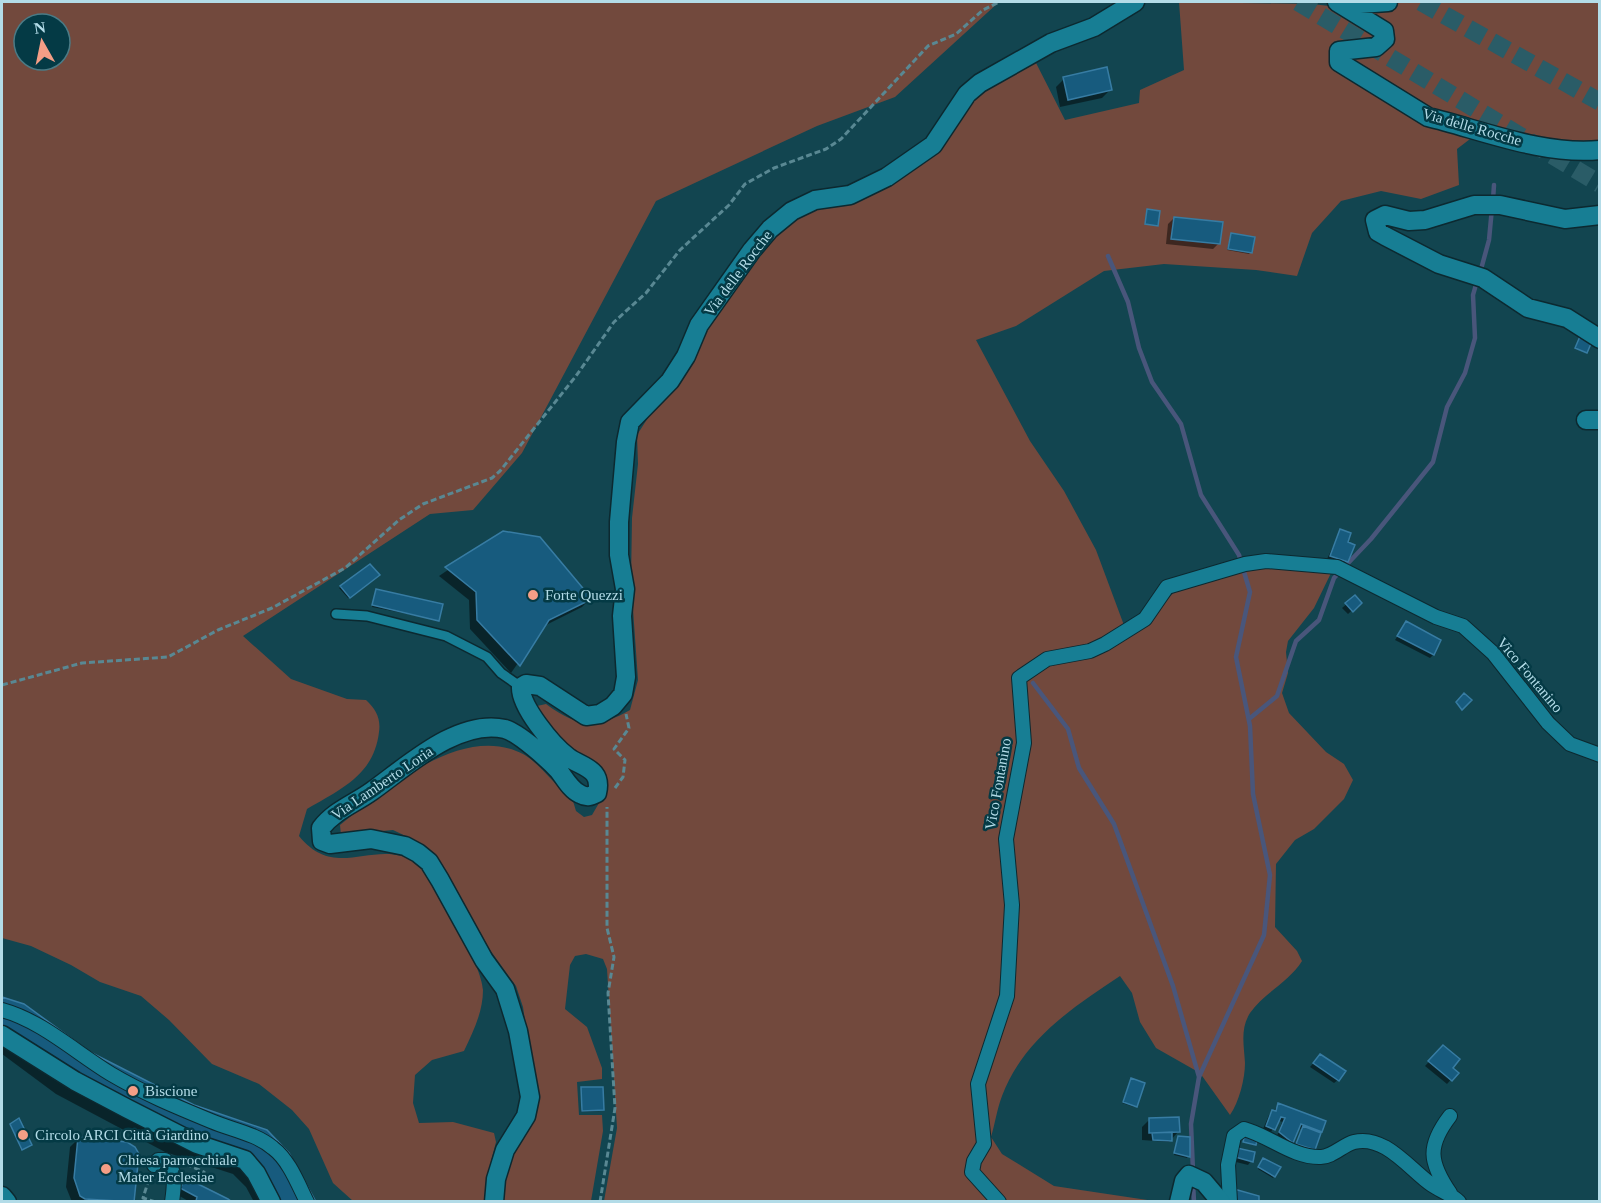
<svg xmlns="http://www.w3.org/2000/svg" width="1601" height="1203" font-family="Georgia,serif">
  <rect width="100%" height="100%" fill="#124550"/>
  <path fill="#72493d" fill-rule="evenodd" d="M2 2H999L895 97 817 126 656 201 522 453 473 510 430 514 243 636 291 679 347 699 366 700C376 709 381 719 379 732 374 775 341 789 307 809L299 836C332 877 365 846 402 856 407 857 414 861 418 865 435 881 483 967 483 990 483 1012 473 1032 464 1051L432 1060 415 1075 413 1103 419 1123 453 1122 494 1133 496 1142 491 1161 489 1201H353L333 1183 309 1129 292 1110 259 1084 212 1064 169 1020 141 996 100 982 71 965 31 946 2 938ZM24 24H60V60H24Z
    M1179 2 1312 4 1372 11 1398 2H1599V157L1474 136 1457 149 1459 185 1421 199 1381 191 1341 201 1312 233 1297 276 1256 270 1164 264 1104 271 1016 326 976 340 1030 441 1064 491 1096 550 1128 636 1142 627 1176 590 1239 570 1268 566 1331 573 1314 608 1288 641 1286 652 1288 673 1282 693 1289 713 1326 752 1344 764 1353 780 1344 799 1314 829 1295 840 1276 864 1275 927 1297 951 1302 961C1289 982 1264 993 1250 1013 1240 1029 1244 1045 1245 1063 1245 1079 1239 1102 1230 1115L1200 1073 1156 1048 1140 1022 1132 993 1120 976C1073 1007 1023 1040 1002 1096 997 1109 995 1124 991 1137L1002 1154 1054 1186 1154 1201H604L617 1128 607 969 603 959 586 954 575 956 570 965 565 1009 587 1027 602 1068V1079L577 1082 579 1115H602L603 1131 591 1201H501L512 1157 535 1110 531 1062 523 1007 516 986 490 950 455 888 432 856 414 840 393 830 341 835 340 825C384 790 462 722 523 754 536 760 559 789 573 801L576 811 584 817 592 815 606 791 604 771 555 735 537 706 546 704C577 727 597 729 630 710L638 680 631 581 632 518 638 464 637 435 715 312 774 234 797 215 868 195 984 89 1034 59 1065 120 1139 103 1140 90 1184 70Z"/>
  <path fill="#0007" d="M1064 79 1110 90 1102 98 1060 107 1056 87Z
    M1174 218 1219 243 1213 249 1166 244 1168 224Z
    M1231 234 1250 253 1249 254 1227 250Z
    M1341 530 1346 543 1347 561 1343 565 1327 559Z
    M504 532 590 599 582 607 544 626 511 673 470 629 469 600 439 576Z
    M370 566 378 575 348 598 339 588Z
    M376 591 438 620 372 607Z
    M1355 597 1360 603 1348 614 1342 608Z
    M1406 623 1433 655 1430 658 1395 640Z
    M2 999 9 1000 314 1202H254L246 1187 233 1174 165 1152 56 1094 2 1054Z
    M1443 1047 1451 1068 1457 1073 1447 1084 1425 1066Z
    M1317 1059 1338 1080 1334 1083 1310 1067Z
    M1131 1080 1136 1106 1134 1107 1122 1103Z
    M581 1089 602 1110 601 1111 581 1112Z
    M1279 1105 1321 1131 1312 1151 1296 1146 1302 1129 1298 1128 1288 1146 1277 1136 1282 1122 1278 1120 1271 1132 1263 1129 1269 1115Z
    M1150 1119 1178 1132 1169 1142 1142 1140V1127Z
    M11 1125 29 1146 21 1150Z
    M1179 1137 1188 1156 1187 1158 1174 1155Z
    M78 1139 132 1202H72L66 1187 70 1147Z
    M1234 1153 1251 1161 1248 1165 1232 1161Z
    M1262 1161 1274 1176 1273 1178 1258 1169Z
    M186 1180 228 1202H190L176 1194Z"/>
  <g fill="none" stroke-linecap="round" stroke-linejoin="round">
    <path stroke="#49567b" stroke-width="4.5" d="M1493 200 1494 185
      M1108 256 1128 302 1139 348 1152 382 1181 424 1201 495 1239 555 1250 592 1236 657 1250 726 1253 794 1270 875 1264 935 1199 1077
      M1480 273 1489 240 1492 208
      M1033 683 1068 729 1079 768 1114 824 1173 986 1199 1077 1191 1124 1193 1171
      M1249 719 1277 696 1296 641 1319 620 1334 578 1371 539 1433 462 1447 407 1465 373 1475 338 1473 295 1477 281
      M1193 1182 1194 1202"/>
  </g>
  <path fill="#175b7e" stroke="#377ca3" stroke-width="1.5" d="M1107 67 1112 90 1068 100 1063 77Z
    M1147 209 1160 211 1158 226 1145 224Z
    M1174 217 1223 222 1220 244 1171 239Z
    M1231 233 1255 237 1252 253 1228 249Z
    M1581 334 1593 339 1587 353 1575 348Z
    M1340 529 1351 533 1348 542 1355 545 1348 562 1330 556Z
    M503 531 540 537 592 599 549 620 520 666 477 620 476 592 445 567Z
    M370 564 380 575 350 598 340 586Z
    M376 589 443 604 439 621 372 605Z
    M1355 595 1362 603 1353 612 1345 603Z
    M1406 621 1441 640 1434 655 1397 636Z
    M1464 693 1472 700 1462 710 1456 702Z
    M2 997 24 1004 90 1052 194 1105 267 1130 289 1153 316 1202H281L263 1169 183 1135 2 1028Z
    M1443 1045 1460 1059 1453 1068 1459 1073 1452 1081 1428 1061Z
    M1320 1054 1346 1071 1339 1081 1313 1063Z
    M1131 1078 1145 1083 1137 1107 1123 1102Z
    M581 1087H603L604 1110 582 1111Z
    M1278 1103 1326 1121 1322 1132 1301 1124 1293 1143 1279 1132 1285 1118 1281 1117 1275 1130 1266 1126 1272 1110 1276 1111Z
    M1179 1117 1180 1132 1149 1133V1118Z
    M19 1118 32 1145 22 1150 10 1124Z
    M1303 1126 1321 1133 1315 1150 1296 1144Z
    M1172 1132V1141L1153 1140 1152 1133Z
    M1245 1134 1258 1137 1256 1145 1243 1142Z
    M1178 1136 1190 1137V1157L1174 1153Z
    M78 1137 127 1142 135 1147 139 1154 134 1202 85 1199 80 1196 74 1178Z
    M1237 1148 1255 1152 1253 1162 1235 1157Z
    M1263 1158 1281 1167 1275 1177 1258 1167Z
    M186 1178 228 1199 232 1202 196 1201 197 1197 180 1188Z
    M1234 1189 1259 1196V1202L1234 1201Z"/>
  <g fill="none" stroke-linecap="round" stroke-linejoin="round">
    <path stroke="#2a5c67" stroke-width="18" stroke-dasharray="18 9" stroke-linecap="butt" d="M1298 2 1600 184
      M1421 2 1600 102"/>
    <g stroke="#0c2930" stroke-width="12">
      <path id="service" d="M336 614 367 616 446 636 487 657 501 673 521 687"/>
    </g>
    <g stroke="#0c2930" stroke-width="16">
      <path id="pedestrian" d="M2 1010C42 1021 75 1052 111 1074 143 1093 177 1107 211 1121 232 1130 255 1133 273 1148 289 1160 298 1184 307 1202
        M1450 1116C1427 1146 1429 1162 1450 1193
        M154 1165 158 1160H165C177 1170 174 1187 172 1202
        M999 1202 972 1172 974 1161 984 1144 978 1084 1007 996 1012 905 1006 839 1024 743 1019 678 1047 659 1090 651 1105 644 1145 619 1167 587 1245 564 1266 561 1337 567 1436 617 1463 626 1493 653 1548 723 1570 744 1600 755
        M1230 1202 1228 1165 1234 1136 1244 1129C1270 1136 1293 1158 1321 1157 1332 1157 1343 1145 1354 1142 1385 1134 1410 1170 1432 1185 1441 1191 1451 1194 1459 1202"/>
    </g>
    <g stroke="#0c2930" stroke-width="21">
      <path id="minor" d="M1337 2 1384 31 1385 39 1376 47 1339 51V62L1428 117C1481 130 1545 156 1600 150
        M1348 2 1360 4 1388 2
        M1600 215 1565 219 1500 205H1474L1425 220 1409 221 1385 215 1375 220 1378 232 1385 236 1439 264 1483 278 1528 308 1567 318 1600 339
        M1586 420H1600
        M2 1035 75 1081 128 1109 197 1144 245 1160 256 1173 271 1202
        M2 1196 7 1202
        M494 1202 496 1179 505 1150 526 1116 530 1097 518 1031 505 989 484 960 440 880 429 862 418 853 405 846 371 839 330 844 322 841 321 828C335 810 354 804 372 791 406 767 458 718 505 729 519 733 549 760 559 771 565 779 571 790 580 794 587 798 591 796 597 793 603 768 581 767 568 757 552 745 520 706 521 687L526 684 540 686 586 716 600 714 613 706 623 694 626 677 622 616 625 589 619 555V522L626 442 630 422 670 381 686 356 699 325 752 250 770 229 792 211 815 200 850 195 887 177 933 145 967 94 980 83 1051 43 1094 27 1135 2
        M1179 1202 1184 1181 1189 1175 1204 1182 1221 1202"/>
    </g>
    <path stroke="#598893" stroke-width="3" stroke-dasharray="6 3" stroke-linecap="butt" d="M2 685 82 663 168 657 218 630 272 608 345 568 399 520 423 504 492 478 500 471 576 376 614 322 646 293 680 250 729 205 745 184 774 168 826 149 841 139 928 46 956 34 983 10 999 2
      M615 788 623 777 625 760 614 749 629 728 626 714
      M188 1174 200 1180 204 1172 188 1165 191 1159
      M149 1179 143 1198 156 1202
      M600 1202 615 1108 608 993 614 957 607 928V807"/>
    <use href="#service" stroke="#177e94" stroke-width="9"/>
    <use href="#pedestrian" stroke="#177e94" stroke-width="14"/>
    <use href="#minor" stroke="#177e94" stroke-width="18"/>
  </g>
  <g fill="#f49e86" stroke="#043a45" stroke-width="2">
    <circle cx="533" cy="595" r="6"/>
    <circle cx="133" cy="1091" r="6"/>
    <circle cx="23" cy="1135" r="6"/>
    <circle cx="106" cy="1169" r="6"/>
  </g>
  <g text-anchor="middle" dominant-baseline="central" stroke-width="5" stroke-linejoin="round" paint-order="stroke">
    <g font-size="15" fill="#b3dce8" stroke="#043a45">
      <text transform="translate(1472 127) rotate(16)">Via delle Rocche</text>
      <text transform="translate(738 273) rotate(-53)">Via delle Rocche</text>
      <text transform="translate(1530 675) rotate(50)">Vico Fontanino</text>
      <text transform="translate(382 783) rotate(-34)">Via Lamberto Loria</text>
      <text transform="translate(998 784) rotate(-80)">Vico Fontanino</text>
    </g>
    <g font-size="15" fill="#b3dce8" stroke="#043a45" text-anchor="start">
      <text x="545" y="595">Forte Quezzi</text>
      <text x="145" y="1091">Biscione</text>
      <text x="35" y="1135">Circolo ARCI Città Giardino</text>
      <text x="118" y="1160">Chiesa parrocchiale<tspan x="118" dy="17">Mater Ecclesiae</tspan></text>
    </g>
  </g>
  <rect width="1601" height="1203" fill="none" stroke="#b3dce8" stroke-width="6"/>
  <g transform="translate(42 42) rotate(351)"><circle r="28" fill="#043a45" stroke="#4a7b86" stroke-width="1.5"/>
  <path d="M0-4.5L10 22L0 15L-10 22Z" fill="#f49e86"/>
  <text y="-9" font-size="16" font-weight="bold" text-anchor="middle" fill="#b3dce8">N</text>
  </g>
</svg>
